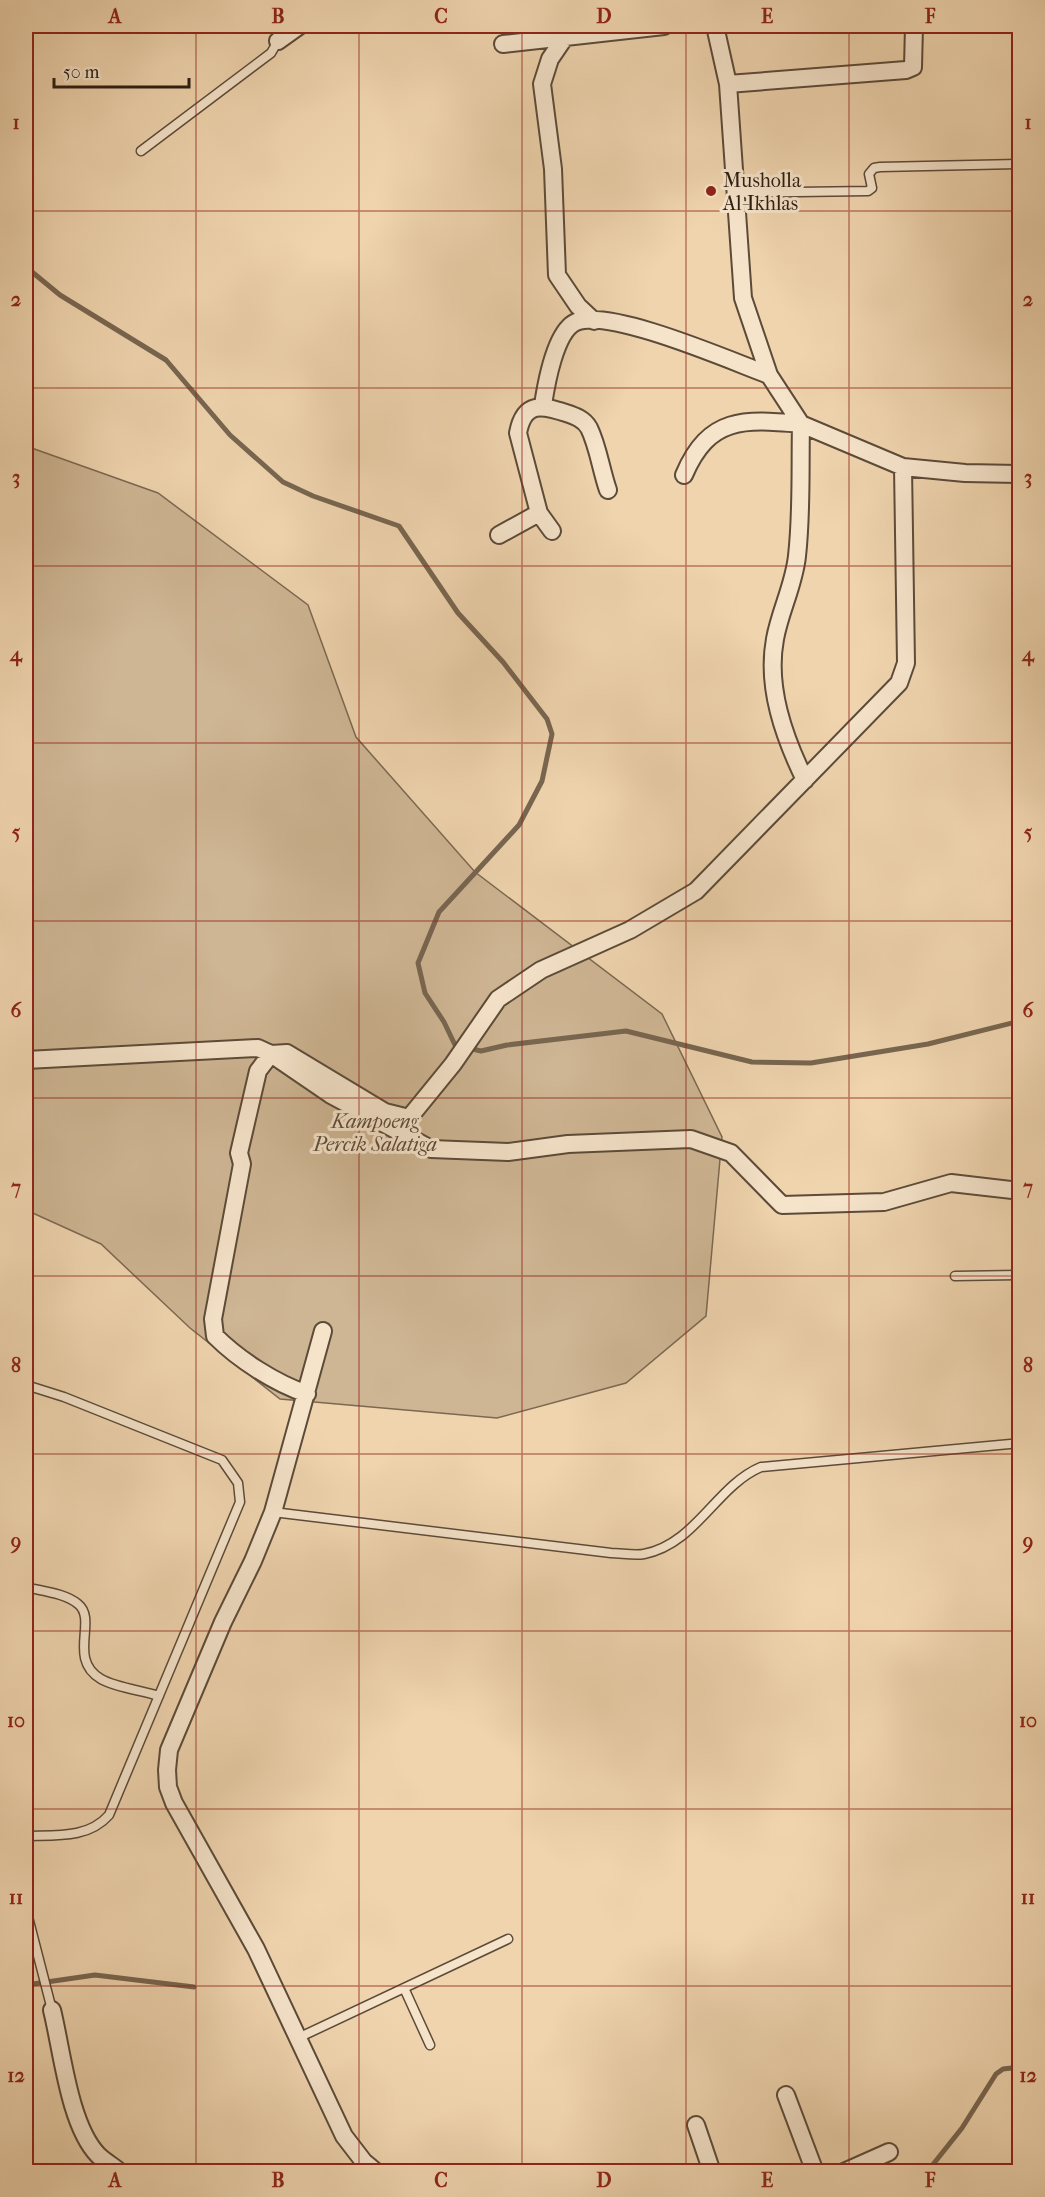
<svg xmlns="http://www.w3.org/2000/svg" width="1045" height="2197" font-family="'IM FELL French Canon',serif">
  <rect width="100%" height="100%" fill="#efd4ae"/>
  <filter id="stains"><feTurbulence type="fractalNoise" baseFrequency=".00333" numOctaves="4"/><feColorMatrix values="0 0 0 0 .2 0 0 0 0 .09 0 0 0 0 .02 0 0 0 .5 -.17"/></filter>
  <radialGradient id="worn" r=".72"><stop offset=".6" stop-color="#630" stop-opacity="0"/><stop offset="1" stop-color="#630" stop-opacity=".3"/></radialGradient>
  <path fill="#ceb593" stroke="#7c6952" stroke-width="1.5" d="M26 446 158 493 308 605 356 737 475 872 662 1014 722 1137 706 1316 626 1383 497 1418 280 1399 190 1328 101 1244 26 1210Z"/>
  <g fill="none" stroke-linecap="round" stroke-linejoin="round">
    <path stroke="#786650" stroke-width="5" d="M26 267 60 295 166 360 230 435 283 482 313 496 399 526 458 613 503 662 547 719 552 734 542 781 519 825 439 912 418 963 425 993 444 1022 455 1045 481 1051 507 1045 626 1031 752 1062 811 1063 928 1044 1020 1021
      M26 1985 95 1975 194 1987
      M927 2172 962 2128 996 2074 1003 2069 1020 2067"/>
    <g stroke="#5c4b39" stroke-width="11">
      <path id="service" d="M141 151 271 53 278 41 280 26
        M734 193 868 191 872 188 869 174 874 168 880 167 1020 164
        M955 1276 1020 1275
        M26 1385 64 1397 222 1460 238 1483 240 1502 109 1815C88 1839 55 1835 26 1836
        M273 1512 611 1553C621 1553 634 1556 644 1554 696 1544 716 1486 761 1467L1020 1443
        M26 1587C41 1591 65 1593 78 1604 98 1620 67 1659 101 1679 117 1688 141 1690 159 1696
        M26 1909 52 2010
        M404 1988 430 2045
        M298 2038 508 1939"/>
    </g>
    <g stroke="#5c4b39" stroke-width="20">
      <path id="minor" d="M715 26 728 84 743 298 769 375 801 424 903 467 965 473 1020 474
        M565 37 550 59 542 84 553 169 557 275 578 306 594 321
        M278 41 299 26
        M503 44 664 26
        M728 84 906 70 913 67 914 26
        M543 405C546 385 555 331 576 322 610 308 731 361 769 375
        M684 475C709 416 744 419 801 424 800 467 802 512 797 556 794 585 780 611 775 639 766 687 784 737 805 780
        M552 531 539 513 518 433C524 401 542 405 566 413 575 416 584 419 589 428 598 446 601 470 608 490
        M499 535 539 513
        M26 1060 258 1048 271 1054 331 1095 431 1149 508 1152 568 1144 691 1139 731 1153 782 1205 884 1202 951 1183 1020 1191
        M323 1331 273 1512 253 1561 223 1622 169 1750 167 1770 168 1787 174 1803 256 1949 344 2136 364 2162 376 2172
        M307 1394C275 1383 239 1360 215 1336L213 1319 242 1164 239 1153 258 1071 271 1054 287 1053 385 1112 409 1118 453 1064 498 999 541 970 630 930 696 891 899 683 906 663 903 467
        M52 2010C62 2050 69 2125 98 2155 104 2161 113 2166 120 2172
        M786 2095 815 2172
        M696 2125 712 2172
        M844 2172 889 2152"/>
    </g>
    <use href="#service" stroke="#f5e3ca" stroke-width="8"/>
    <use href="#minor" stroke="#f5e3ca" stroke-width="16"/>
  </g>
  <path fill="none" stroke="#8f2418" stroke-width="1.5" stroke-opacity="0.55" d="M196 26V2172M359 26V2172M522 26V2172M686 26V2172M849 26V2172M26 211H1020M26 388H1020M26 566H1020M26 743H1020M26 921H1020M26 1098H1020M26 1276H1020M26 1454H1020M26 1631H1020M26 1809H1020M26 1986H1020"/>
  <circle fill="#8f2418" stroke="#f5e3ca" stroke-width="2" cx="711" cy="191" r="6"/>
  <g text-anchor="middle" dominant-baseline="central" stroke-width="6" stroke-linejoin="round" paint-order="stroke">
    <g font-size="20" fill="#2b1d12" stroke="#f5e3ca" text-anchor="start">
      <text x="723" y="180">Musholla<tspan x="723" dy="23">Al-Ikhlas</tspan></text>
    </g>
    <g font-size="20" font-style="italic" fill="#5c4b39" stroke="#f5e3ca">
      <text x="375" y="1121">Kampoeng<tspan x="375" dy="23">Percik Salatiga</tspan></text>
    </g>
  </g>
  <rect width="1045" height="2197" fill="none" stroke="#efd4ae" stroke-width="66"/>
  <path d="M54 78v9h135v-9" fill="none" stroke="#2b1d12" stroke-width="3"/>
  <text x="63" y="78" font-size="18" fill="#2b1d12" stroke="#f5e3ca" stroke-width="4.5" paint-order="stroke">50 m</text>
  <rect x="33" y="33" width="979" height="2131" fill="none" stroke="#8f2418" stroke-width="2"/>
  <g font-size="20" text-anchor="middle" font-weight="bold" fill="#8f2418">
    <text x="115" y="23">A</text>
    <text x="278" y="23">B</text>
    <text x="441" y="23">C</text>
    <text x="604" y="23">D</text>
    <text x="767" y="23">E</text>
    <text x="930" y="23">F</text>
    <text x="16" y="129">1</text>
    <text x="1028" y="129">1</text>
    <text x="16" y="306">2</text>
    <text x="1028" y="306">2</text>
    <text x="16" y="484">3</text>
    <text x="1028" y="484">3</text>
    <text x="16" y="661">4</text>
    <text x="1028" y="661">4</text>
    <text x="16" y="839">5</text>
    <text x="1028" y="839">5</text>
    <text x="16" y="1017">6</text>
    <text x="1028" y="1017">6</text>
    <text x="16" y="1194">7</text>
    <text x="1028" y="1194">7</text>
    <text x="16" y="1372">8</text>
    <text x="1028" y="1372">8</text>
    <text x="16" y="1549">9</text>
    <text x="1028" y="1549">9</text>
    <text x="16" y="1727">10</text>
    <text x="1028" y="1727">10</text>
    <text x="16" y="1904">11</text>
    <text x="1028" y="1904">11</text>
    <text x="16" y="2082">12</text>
    <text x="1028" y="2082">12</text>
    <text x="115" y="2187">A</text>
    <text x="278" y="2187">B</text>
    <text x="441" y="2187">C</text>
    <text x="604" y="2187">D</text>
    <text x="767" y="2187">E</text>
    <text x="930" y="2187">F</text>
  </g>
  <rect width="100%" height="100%" filter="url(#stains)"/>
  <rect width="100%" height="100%" fill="url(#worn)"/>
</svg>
